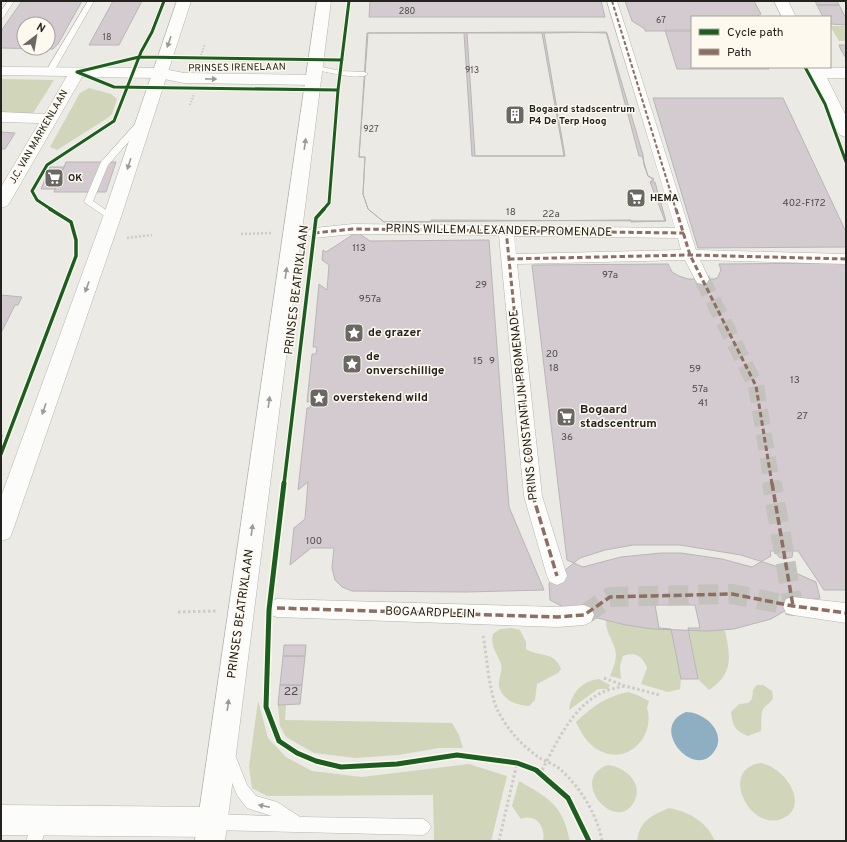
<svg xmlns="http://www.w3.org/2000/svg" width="847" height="842" font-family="Overpass,sans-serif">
  <rect width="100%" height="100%" fill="#eceae4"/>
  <path fill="#d1d5ba" d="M830 26H846V41H839Z
    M1 79 54 80 32 115 1 114Z
    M89 88 111 94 117 99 112 114 106 119 57 150 50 147 80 93Z
    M606 620 626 625 671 629 681 679 680 689 668 692 641 684 647 668C643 657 636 651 623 656L620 666 621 679 610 676C613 669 616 662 616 654 615 642 605 633 606 620Z
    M512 628 520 630 526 642V649C538 657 555 651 561 669L558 673 537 684 535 700 529 706C516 705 502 700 499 686 498 679 503 671 501 664 497 652 490 647 493 634L500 629Z
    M689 630H724L725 631C731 657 733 674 709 690L698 679Z
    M599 679 610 685 608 689H598L569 710C571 693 582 681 599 679Z
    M757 685H763L772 691 773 698C771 703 767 704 764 708 760 712 762 725 761 731L748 736C734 730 733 726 731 712L739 704 748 703 752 699 753 690Z
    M628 692 637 695 649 701 647 708C655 733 632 762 605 753 590 748 582 735 576 722 592 707 605 697 628 692Z
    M258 701 268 738 286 757 312 771 362 777 469 764 507 776 491 841H434L433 795 267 796 252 788 249 767Z
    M278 705H286L285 720 452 723 459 735 463 748H439L398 755 356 758 314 753 286 737 280 726Z
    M761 763C787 768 811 808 781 819 750 831 718 769 761 763Z
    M608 765C625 767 644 783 634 802 616 835 567 779 608 765Z
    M519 781C550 799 562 804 570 841H543C546 827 536 813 521 819L512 806Z
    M669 808C689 812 706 821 715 841H637C640 820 651 816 669 808Z"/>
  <path fill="#8dafc1" d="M686 712C705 712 729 734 713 753 693 779 648 727 686 712Z"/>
  <path fill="#d3cbd0" stroke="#b8b6b5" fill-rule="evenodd" d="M22 1H82L58 44 53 49 1 48V31ZM24 24H48V48H24Z
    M113 1H142L119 45H89Z
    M370 1H601L605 17H369Z
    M625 1H754L761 14 756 17H692V31H645V29L632 21Z
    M815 1H837L839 5H817Z
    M817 5H839L846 18V25L830 24V17H823Z
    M665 30H692V67H768L769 69H677Z
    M573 32 607 33 643 155 644 165 648 176 654 180 650 182 665 221 431 220V222H384L368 209 363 194 365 157H359L367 33Z
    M606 32 639 156H642L648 176 654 179 650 182H655L666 221 631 222V220L384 222 368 209 363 194 365 157H359L368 33H464L472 156H565L544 33Z
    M467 33H542L564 156H475Z
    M839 45H846V58L841 50Z
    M653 98H783L846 232V247L698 248Z
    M1 132 15 133 5 149H1Z
    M66 162H116L106 192H54Z
    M50 167H64L55 189H41Z
    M357 232 370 241 489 240 509 507 544 590 466 592 352 591 342 587 335 580 332 568 334 548H311L290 565 294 528 305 519 308 482 298 490 307 408H310L311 401 307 402 312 354H316L317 347H313L319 284 327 290 329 265 322 260 323 250 326 252Z
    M844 263 846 265V590H824L798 551H793L792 557 785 559 779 557 775 551H770L771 556 752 567 722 559 681 553H661L621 557 583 567 567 560 532 265 668 264 672 272 679 276 688 279H715L718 277 721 270 719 264Z
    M1 295 22 297 18 305H15L1 333Z
    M633 545H680L741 555 791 571 816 582 820 598 800 602 771 619 734 629 707 631 653 629 626 625 573 612 550 600 549 583 580 558 605 550Z
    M655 605H695L700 628H688L698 679H681L671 629 659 628Z
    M284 645H306L305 656H283Z
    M283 656H305L302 685H280Z
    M280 685H302L300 704 278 705Z"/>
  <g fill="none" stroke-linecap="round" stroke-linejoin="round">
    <path stroke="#c4c2bc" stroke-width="16" stroke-dasharray="16 8" stroke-linecap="butt" d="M702 279 756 386 772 484"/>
    <path stroke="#c4c2bc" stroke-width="20" stroke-dasharray="20 10" stroke-linecap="butt" d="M584 615 610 597 732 594 793 606 772 483"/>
    <g stroke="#b5b4af" stroke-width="1">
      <path id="service" d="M8 1H14L3 18 1 19V11Z
        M88 1H94L54 71 47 73 46 71Z
        M312 65 341 71 364 72 368 74C359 81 324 71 312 69Z
        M138 121 145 123 108 165 93 201 116 217 112 220 109 219 84 202 101 162Z
        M228 748 233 750 247 785 256 796 277 802 300 817 423 819 428 822 431 827 428 832 423 835 213 830 208 827 205 822 208 817 213 814 272 816 247 808 237 795 221 755 223 750Z
        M39 814 44 817 47 822 42 841H26L34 817Z"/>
    </g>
    <g stroke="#b5b4af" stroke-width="1">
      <path id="pedestrian" d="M607 1H617L696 250 846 254V264L700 260 709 279 707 283 702 284 697 283 685 260 517 264 542 496 567 576 564 582 557 585 550 582 547 576 524 496 499 235 353 234 314 238 309 236 307 233 309 230 314 228 353 224 675 228ZM514 236 678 238 681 250 516 254Z
        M793 597 846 603V623L793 615 786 613 783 606 786 599Z
        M277 599 557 607 584 605 591 608 594 615 591 622 584 625 557 627 277 617 270 615 267 608 270 601Z"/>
    </g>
    <g stroke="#b5b4af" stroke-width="1">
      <path id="minor" d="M774 1H788L796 17H782Z
        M1 67 159 68 184 73 314 75 319 77 322 80 319 83 314 85 184 83 159 78 82 77 10 202 7 206 1 208V187L39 123 1 122V112L45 114 67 76 1 75Z
        M807 67 846 68V78H827L846 116V137L840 135 838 132Z
        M1 805 212 807 223 811 227 822 223 833 212 837 1 835Z"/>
    </g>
    <g stroke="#b5b4af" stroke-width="1">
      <path id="secondary" d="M177 1H191L121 217 13 530 10 538 1 541V497L103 217Z
        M317 1H331L225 841H195Z"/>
    </g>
    <path stroke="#cccbc9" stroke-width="2" stroke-dasharray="1.5 1.5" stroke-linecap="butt" d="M200 58 205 44
      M190 105 194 94"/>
    <path stroke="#cccbc9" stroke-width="2.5" stroke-dasharray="2 2" stroke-linecap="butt" d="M241 234 272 233
      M127 238 152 235
      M1 436H8"/>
    <path stroke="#cccbc9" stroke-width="3" stroke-dasharray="2.5 2.5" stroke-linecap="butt" d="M662 596 664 605
      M178 612 217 611
      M483 636C487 656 489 694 498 711 507 729 523 747 540 758 547 762 556 765 561 770 580 787 598 816 602 841
      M604 678 625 686 660 695
      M540 774C555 746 571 708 601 693 608 689 617 688 625 686
      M499 841 517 763"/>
    <use href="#service" fill="#fcfcfb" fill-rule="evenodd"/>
    <use href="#pedestrian" fill="#fcfcfb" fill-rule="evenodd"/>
    <use href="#minor" fill="#fcfcfb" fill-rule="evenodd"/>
    <use href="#secondary" fill="#fcfcfb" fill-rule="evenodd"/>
    <path stroke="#8d6e63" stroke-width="2" stroke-dasharray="4 2" stroke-linecap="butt" d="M612 1 676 210"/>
    <path stroke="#8d6e63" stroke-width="3" stroke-dasharray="5.5 3" stroke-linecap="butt" d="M676 209 690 255 756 386 772 484
      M506 230 532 484
      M314 233 353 229 684 233
      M509 259 690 255 846 259"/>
    <path stroke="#8d6e63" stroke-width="3.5" stroke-dasharray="8 3.5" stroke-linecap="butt" d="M532 483 533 496 557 576
      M772 483 793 606
      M277 608 557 617 584 615 610 597 732 594 793 606 846 613"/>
    <g stroke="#fdf9ee" stroke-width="5">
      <path id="cycleway-far2" d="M805 67 825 104 846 162
        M77 72 139 57 342 60
        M77 72 114 87 338 90
        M52 210 37 200 32 191 47 165 114 121 141 52 152 32 164 1
        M323 210 329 203 338 90 349 1"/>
    </g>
    <g stroke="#fdf9ee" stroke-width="6">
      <path id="cycleway-far1" d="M1 454 76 256V240L71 222 50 209
        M284 484 316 218 324 209"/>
    </g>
    <g stroke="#fdf9ee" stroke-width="8">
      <path id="cycleway" d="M284 483 269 610 266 707 279 741 297 753 316 761 341 767 397 764 457 755 517 763 536 770 568 798 589 841"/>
    </g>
    <use href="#cycleway-far2" stroke="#1b5e20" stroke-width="3"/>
    <use href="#cycleway-far1" stroke="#1b5e20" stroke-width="3.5"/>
    <use href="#cycleway" stroke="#1b5e20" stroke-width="5"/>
  </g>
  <defs><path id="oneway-solid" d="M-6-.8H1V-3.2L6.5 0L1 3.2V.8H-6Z"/></defs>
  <g fill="#9a9a98">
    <use href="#oneway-solid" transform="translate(169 42) rotate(109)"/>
    <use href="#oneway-solid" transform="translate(211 79) rotate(1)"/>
    <use href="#oneway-solid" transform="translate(305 144) rotate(-82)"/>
    <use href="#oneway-solid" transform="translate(129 164) rotate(108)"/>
    <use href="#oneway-solid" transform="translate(286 273) rotate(-82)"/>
    <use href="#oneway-solid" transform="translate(87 287) rotate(110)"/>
    <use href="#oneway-solid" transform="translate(269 402) rotate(-82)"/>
    <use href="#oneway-solid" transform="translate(44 409) rotate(109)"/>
    <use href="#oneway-solid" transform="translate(252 530) rotate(-82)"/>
    <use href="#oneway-solid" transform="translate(228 705) rotate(-82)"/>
    <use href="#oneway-solid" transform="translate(264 806) rotate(-168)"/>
  </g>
  <defs>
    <g id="building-square" transform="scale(1)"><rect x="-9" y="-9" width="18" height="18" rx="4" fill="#696863" stroke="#fdf9ee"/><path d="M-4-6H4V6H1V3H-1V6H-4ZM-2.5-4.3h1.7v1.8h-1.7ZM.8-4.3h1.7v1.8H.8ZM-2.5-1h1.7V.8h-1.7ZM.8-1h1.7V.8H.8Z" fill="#fff"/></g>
    <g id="supermarket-square" transform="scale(1)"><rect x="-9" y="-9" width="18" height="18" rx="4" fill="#696863" stroke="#fdf9ee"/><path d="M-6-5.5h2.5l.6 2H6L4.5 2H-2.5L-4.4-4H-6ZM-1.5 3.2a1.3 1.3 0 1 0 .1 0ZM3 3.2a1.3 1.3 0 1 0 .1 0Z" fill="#fff"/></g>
    <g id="sight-square" transform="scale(1)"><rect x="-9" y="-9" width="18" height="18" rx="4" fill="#696863" stroke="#fdf9ee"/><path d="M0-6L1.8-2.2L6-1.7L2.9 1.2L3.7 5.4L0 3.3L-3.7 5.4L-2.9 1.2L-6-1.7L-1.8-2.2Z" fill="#fff"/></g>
  </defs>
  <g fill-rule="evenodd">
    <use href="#building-square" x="515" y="115"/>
    <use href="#supermarket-square" x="54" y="178"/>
    <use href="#supermarket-square" x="636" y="198"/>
    <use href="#sight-square" x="354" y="333"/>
    <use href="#sight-square" x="352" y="364"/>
    <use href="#sight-square" x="319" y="398"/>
    <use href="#supermarket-square" x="566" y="417"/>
  </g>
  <g text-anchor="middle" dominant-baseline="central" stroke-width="3" stroke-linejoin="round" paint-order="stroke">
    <g font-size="9" fill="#4f4c4a">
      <text x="407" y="11">280</text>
      <text x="661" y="20">67</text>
      <text x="107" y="37">18</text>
      <text x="472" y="70">913</text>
      <text x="371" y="129">927</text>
    </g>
    <g font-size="10" fill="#23221e" stroke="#fdf9ee">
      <text transform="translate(237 68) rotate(-1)">PRINSES IRENELAAN</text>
      <text transform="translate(39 137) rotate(-60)">J.C. VAN MARKENLAAN</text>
    </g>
    <g font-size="10" font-weight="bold" fill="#23221e" stroke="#fdf9ee" text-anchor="start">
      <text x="529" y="109">Bogaard stadscentrum<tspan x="529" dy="12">P4 De Terp Hoog</tspan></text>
      <text x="68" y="178">OK</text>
      <text x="650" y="198">HEMA</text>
    </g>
    <g font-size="10" fill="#4f4c4a">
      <text x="804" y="203">402-F172</text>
      <text x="511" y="212">18</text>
      <text x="551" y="214">22a</text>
      <text x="359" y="248">113</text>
      <text x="610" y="275">97a</text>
      <text x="481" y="285">29</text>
      <text x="370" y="299">957a</text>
      <text x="552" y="354">20</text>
      <text x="478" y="361">15</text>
      <text x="492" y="361">9</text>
      <text x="554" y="368">18</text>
      <text x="695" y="369">59</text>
      <text x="795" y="380">13</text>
      <text x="700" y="389">57a</text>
      <text x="703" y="403">41</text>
      <text x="802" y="416">27</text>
      <text x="567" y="437">36</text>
      <text x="314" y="541">100</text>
    </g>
    <g font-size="12" fill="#23221e" stroke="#fdf9ee">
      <text transform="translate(499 231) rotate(1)">PRINS WILLEM ALEXANDER PROMENADE</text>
      <text transform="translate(297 290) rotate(-83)">PRINSES BEATRIXLAAN</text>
      <text transform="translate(524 405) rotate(-96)">PRINS CONSTANTIJN PROMENADE</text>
      <text transform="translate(430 613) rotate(2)">BOGAARDPLEIN</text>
      <text transform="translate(241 614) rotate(-82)">PRINSES BEATRIXLAAN</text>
    </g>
    <g font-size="12" font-weight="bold" fill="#23221e" stroke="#fdf9ee" text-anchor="start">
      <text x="368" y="333">de grazer</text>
      <text x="366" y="357">de<tspan x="366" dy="14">onverschillige</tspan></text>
      <text x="333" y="398">overstekend wild</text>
      <text x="580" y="410">Bogaard<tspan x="580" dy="14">stadscentrum</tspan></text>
    </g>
    <g font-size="12" fill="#4f4c4a">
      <text x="291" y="692">22</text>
    </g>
  </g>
  <rect width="847" height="842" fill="none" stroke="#23221e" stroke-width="4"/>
  <rect x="691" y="16" width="140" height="52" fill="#fdf9ee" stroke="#a6a39b"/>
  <rect x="699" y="29" width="20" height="6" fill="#1b5e20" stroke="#a6a39b"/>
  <text x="727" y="36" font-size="12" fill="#23221e">Cycle path</text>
  <rect x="699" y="49" width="20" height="6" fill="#8d6e63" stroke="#a6a39b"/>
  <text x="727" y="56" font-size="12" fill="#23221e">Path</text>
  <g transform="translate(36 36) rotate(31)"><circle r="19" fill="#fdf9ee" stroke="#a6a39b"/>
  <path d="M0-3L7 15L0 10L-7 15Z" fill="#696863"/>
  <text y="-6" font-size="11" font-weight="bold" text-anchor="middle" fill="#23221e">N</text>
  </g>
</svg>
